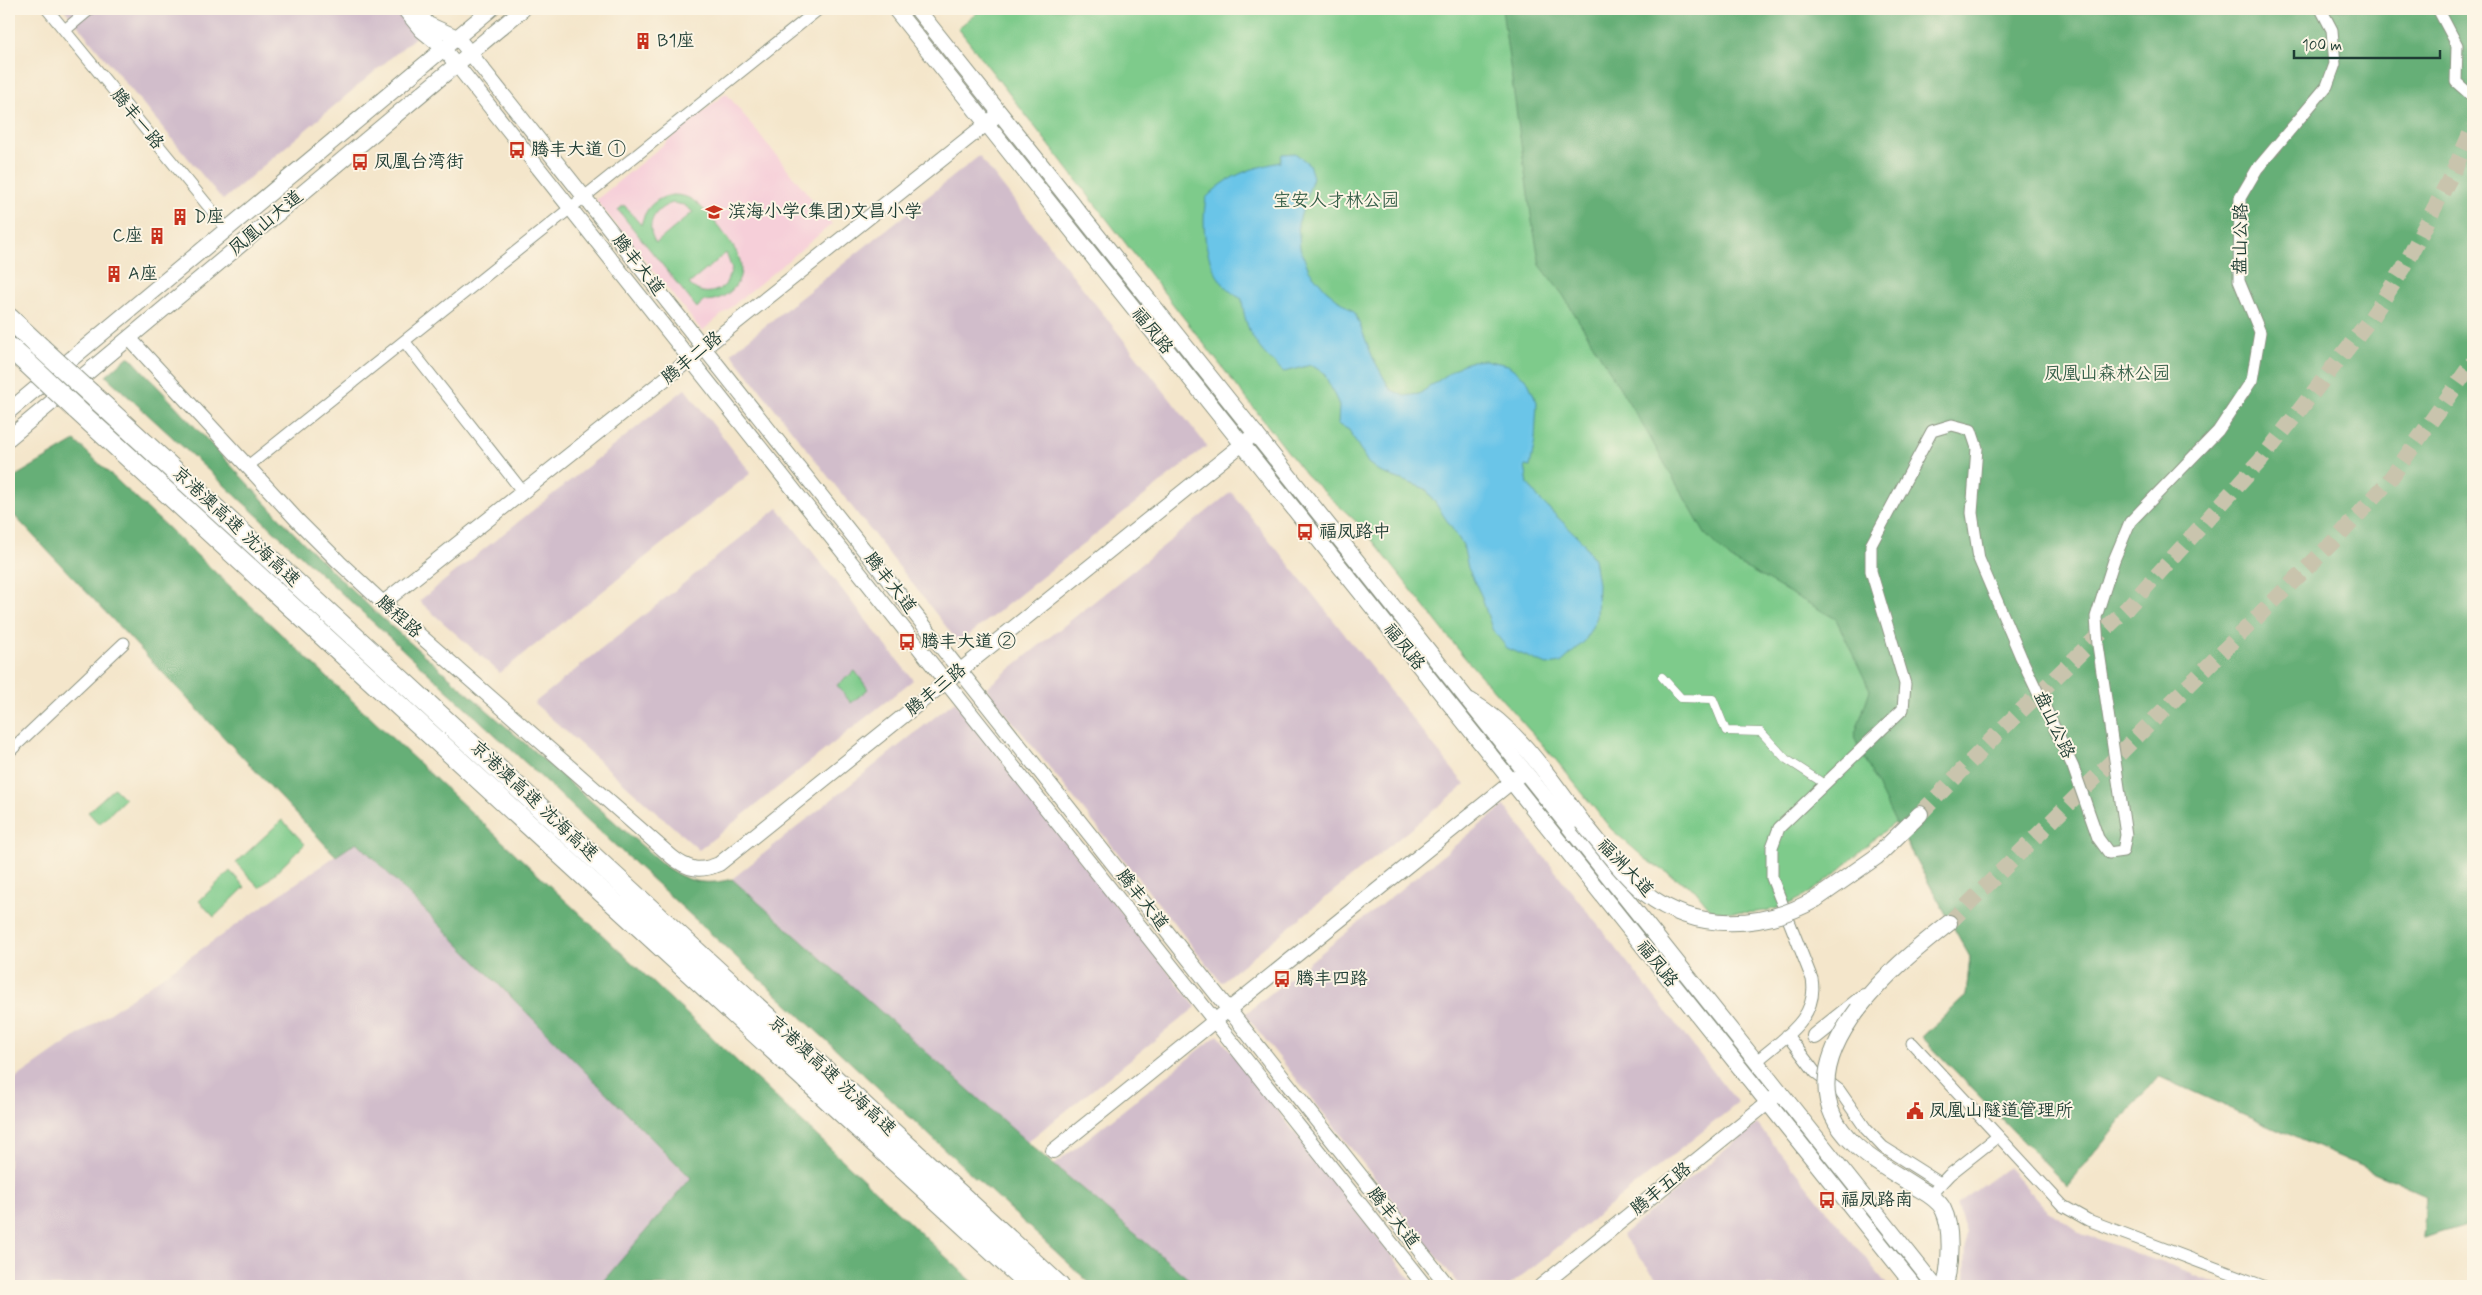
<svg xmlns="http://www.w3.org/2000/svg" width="2482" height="1295" font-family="Mynerve,'LXGW WenKai TC',sans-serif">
  <rect width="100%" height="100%" fill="#fcf5e5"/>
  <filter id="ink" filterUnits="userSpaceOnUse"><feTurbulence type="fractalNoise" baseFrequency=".02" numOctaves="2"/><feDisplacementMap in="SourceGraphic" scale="10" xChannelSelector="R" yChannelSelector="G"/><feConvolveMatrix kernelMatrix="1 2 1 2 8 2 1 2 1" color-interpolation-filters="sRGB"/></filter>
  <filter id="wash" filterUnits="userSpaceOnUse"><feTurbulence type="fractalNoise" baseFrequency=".0096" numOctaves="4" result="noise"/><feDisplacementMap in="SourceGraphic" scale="20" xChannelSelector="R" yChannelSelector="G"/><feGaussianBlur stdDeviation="1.12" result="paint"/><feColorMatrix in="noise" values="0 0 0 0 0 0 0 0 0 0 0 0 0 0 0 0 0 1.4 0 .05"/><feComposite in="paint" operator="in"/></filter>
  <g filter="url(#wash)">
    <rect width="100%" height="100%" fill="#f4e6cb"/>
    <path fill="#f6cfd9" d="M726 93 832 224 702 331 596 200Z"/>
    <path fill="#d1bdcb" d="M64 9H398L419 34 223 200Z
      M979 156 1207 446 959 643 731 353Z
      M685 389 751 473 500 673 419 601Z
      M1231 492 1465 785 1221 982 986 688Z
      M778 508 913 680 699 850 534 703Z
      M955 701 1196 1007 1027 1142 732 879Z
      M1504 806 1738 1103 1509 1286H1460L1245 1014Z
      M357 841 692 1178 599 1286H9V1083Z
      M1218 1035 1416 1286H1197L1054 1165Z
      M1757 1124 1836 1222 1888 1286H1663L1622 1235Z
      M2008 1167 2046 1209 2079 1232 2224 1286H1965L1966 1233 1957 1204Z"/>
    <path fill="#7ecb8b" stroke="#4e8460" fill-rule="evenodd" d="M982 9H2473V1223L2423 1238 2426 1195 2158 1076 2067 1186 1922 1037 1966 996 1970 957 1895 823C1854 851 1817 903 1765 911 1747 914 1729 912 1711 910L1695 890 1647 860 1611 829 1556 760 1465 658 1361 526 1306 475 958 28Z
      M672 195C680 195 687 196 694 201 706 209 732 242 738 255 749 280 728 302 703 301L697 308 618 210 624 205 641 225C645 208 655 198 672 195ZM673 203 684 205 693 212 656 243C644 226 654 208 673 203ZM726 253 732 269 725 285C713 295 700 295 689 284Z
      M855 671 868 689 851 703 837 685Z
      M114 788 125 799 99 824 88 812Z
      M282 820 305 844 260 888 236 863Z
      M230 871 245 887 214 917 199 901Z"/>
    <path fill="#66af77" stroke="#427656" d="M1502 9H2473V1223L2423 1238 2426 1195 2158 1076 2067 1186 1922 1037 1966 996 1970 957 1895 822 1854 737 1870 690 1836 619 1730 559 1705 534 1645 429 1563 295 1540 265 1531 215Z
      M129 356 290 529 331 570 375 612 665 866C687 882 705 886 732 879L1027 1142 1192 1282 1189 1286H1093L106 376Z
      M75 441 977 1286H599L691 1178 357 842 336 856 9 510V480Z"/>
    <path fill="#6ac5e8" stroke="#44818e" d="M1295 153 1309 164 1313 177 1298 224 1300 248 1309 270 1326 290 1355 313 1373 358 1390 389 1404 396 1419 394 1461 365 1473 361 1485 360 1508 365 1527 380 1537 402 1535 440 1530 467 1525 466 1528 484 1539 499 1582 541 1594 559 1598 584 1597 617 1585 641 1561 663 1547 665 1507 648 1492 629 1481 595 1468 568 1463 545 1426 489 1380 472 1368 463 1349 430 1338 424 1339 405 1324 373 1311 365 1284 372C1258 350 1245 333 1242 299 1207 282 1200 233 1206 198 1229 175 1248 169 1280 162L1282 154Z"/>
  </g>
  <g filter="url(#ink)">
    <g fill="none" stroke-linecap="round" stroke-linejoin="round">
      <path stroke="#c9c4ad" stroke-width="16" stroke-dasharray="16 8" stroke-linecap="butt" d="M1920 814 1998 733 2128 607 2261 460 2371 318 2403 269 2455 168 2473 127
        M1949 923 2339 536 2388 482 2473 362"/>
      <g stroke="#8a9280" stroke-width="9">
        <path id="pedestrian" d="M1662 677 1681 698 1713 699 1726 731 1761 732 1786 759 1820 781"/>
      </g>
      <g stroke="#8a9280" stroke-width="13">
        <path id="minor" d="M47 9 227 229
          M2438 9 2457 45 2456 82 2473 97
          M65 30 90 9
          M404 341 523 492
          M248 466 819 9
          M9 752 124 643
          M1787 1035 1815 1072 1839 1090 1866 1129 1883 1147 1940 1183
          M1912 1043 2063 1206 2088 1220 2263 1286
          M1757 1061C1783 1038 1819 1018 1812 979L1772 878V847L1779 828 1903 709 1905 684 1871 571V545L1932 431 1952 425 1971 430 1977 448 1972 513 1979 559 2021 657 2073 767 2098 838 2109 853 2123 851 2126 835 2098 645 2096 617 2114 560 2130 522 2218 431 2252 380 2260 332 2239 281 2240 198 2257 169 2327 86 2335 64 2332 30 2321 9
          M1936 1189 1949 1175 1997 1137"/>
      </g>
      <g stroke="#8a9280" stroke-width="16">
        <path id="tertiary" d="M404 9 421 30 443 48 456 64 1425 1286
          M416 9 428 24 457 37 470 53 1448 1286
          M129 338 298 521 339 562 383 603 672 857C688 870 700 872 719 864L1256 433
          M383 603 1000 113
          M1053 1151 1525 771
          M1541 1286 1781 1092"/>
      </g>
      <g stroke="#8a9280" stroke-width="17">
        <path id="secondary" d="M895 9 1914 1286
          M917 9 1935 1286
          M9 411 491 9
          M9 438 523 9"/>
      </g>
      <g stroke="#8a9280" stroke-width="18">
        <path id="primary" d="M1470 701C1519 730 1549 777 1582 822
          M1816 899 1876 857 1920 814
          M1858 1009C1884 975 1916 949 1949 923
          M1815 1036 1864 997
          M1916 1187C1926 1193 1938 1199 1943 1209 1953 1228 1950 1266 1945 1286"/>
      </g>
      <g stroke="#8a9280" stroke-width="22">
        <path id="motorway" d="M9 318 41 348
          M9 347 27 363
          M90 393 1059 1286
          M76 409 1031 1286"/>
      </g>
      <use href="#pedestrian" stroke="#fff" stroke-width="8"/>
      <use href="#minor" stroke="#fff" stroke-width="11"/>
      <use href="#tertiary" stroke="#fff" stroke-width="14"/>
      <use href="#secondary" stroke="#fff" stroke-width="15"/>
      <use href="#primary" stroke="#fff" stroke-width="16"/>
      <use href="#motorway" stroke="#fff" stroke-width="20"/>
      <g stroke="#8a9280" stroke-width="18" stroke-linecap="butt">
        <path id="primary-bridge" d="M1582 822C1602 845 1621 873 1645 893 1696 933 1763 929 1816 899
          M1858 1009C1826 1051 1809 1101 1853 1143 1871 1161 1895 1173 1916 1187"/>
      </g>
      <g stroke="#8a9280" stroke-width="22" stroke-linecap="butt">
        <path id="motorway-bridge" d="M41 348 90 393
          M27 363 76 409"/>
      </g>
      <use href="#primary-bridge" stroke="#fff" stroke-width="16"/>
      <use href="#motorway-bridge" stroke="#fff" stroke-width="20"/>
    </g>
  </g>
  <defs>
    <g id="building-bare" transform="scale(1.35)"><path d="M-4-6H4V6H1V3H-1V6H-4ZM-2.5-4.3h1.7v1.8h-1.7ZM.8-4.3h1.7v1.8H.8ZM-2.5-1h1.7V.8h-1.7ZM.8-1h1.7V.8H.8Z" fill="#c8321e" stroke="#fcf5e5" stroke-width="2.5" paint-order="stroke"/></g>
    <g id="bus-bare" transform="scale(1.35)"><path d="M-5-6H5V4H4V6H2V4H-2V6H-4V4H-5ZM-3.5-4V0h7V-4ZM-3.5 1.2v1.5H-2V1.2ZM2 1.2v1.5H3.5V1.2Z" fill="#c8321e" stroke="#fcf5e5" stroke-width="2.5" paint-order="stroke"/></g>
    <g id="school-bare" transform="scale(1.35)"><path d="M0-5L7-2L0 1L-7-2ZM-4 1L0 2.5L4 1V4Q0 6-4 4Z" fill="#c8321e" stroke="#fcf5e5" stroke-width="2.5" paint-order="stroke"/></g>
    <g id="civic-bare" transform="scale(1.35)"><path d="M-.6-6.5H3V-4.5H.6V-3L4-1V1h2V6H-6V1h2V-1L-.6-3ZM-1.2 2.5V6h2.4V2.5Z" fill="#c8321e" stroke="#fcf5e5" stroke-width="2.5" paint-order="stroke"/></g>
  </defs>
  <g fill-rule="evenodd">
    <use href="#building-bare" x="643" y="41"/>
    <use href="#bus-bare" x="517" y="150"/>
    <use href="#bus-bare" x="360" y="162"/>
    <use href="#school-bare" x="714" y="212"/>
    <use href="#building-bare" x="180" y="217"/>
    <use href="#building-bare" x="157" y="236"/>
    <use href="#building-bare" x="114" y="274"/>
    <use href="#bus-bare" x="1305" y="532"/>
    <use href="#bus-bare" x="907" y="642"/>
    <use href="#bus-bare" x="1282" y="979"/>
    <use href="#civic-bare" x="1915" y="1111"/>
    <use href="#bus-bare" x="1827" y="1200"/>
  </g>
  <g text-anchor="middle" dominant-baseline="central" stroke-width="4" stroke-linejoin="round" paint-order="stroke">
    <g font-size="18" fill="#1f3d34" stroke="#fcf5e5" text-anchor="start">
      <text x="657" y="41">B1座</text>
      <text x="531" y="150">腾丰大道 ①</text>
      <text x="374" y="162">凤凰台湾街</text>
      <text x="728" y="212">滨海小学(集团)文昌小学</text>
      <text x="194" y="217">D座</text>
      <text x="143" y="236" text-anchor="end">C座</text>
      <text x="128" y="274">A座</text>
      <text x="1319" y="532">福凤路中</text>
      <text x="921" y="642">腾丰大道 ②</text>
      <text x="1296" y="979">腾丰四路</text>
      <text x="1929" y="1111">凤凰山隧道管理所</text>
      <text x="1841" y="1200">福凤路南</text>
    </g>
    <g font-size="18" fill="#1f3d34" stroke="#fcf5e5">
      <text transform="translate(137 119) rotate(51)">腾丰一路</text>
      <text transform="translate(266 223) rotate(-40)">凤凰山大道</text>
      <text transform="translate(2241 239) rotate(-89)">盘山公路</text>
      <text transform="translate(638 265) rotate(52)">腾丰大道</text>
      <text transform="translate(1152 331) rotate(51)">福凤路</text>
      <text transform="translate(692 358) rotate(-39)">腾丰二路</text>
      <text transform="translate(236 527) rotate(43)">京港澳高速 沈海高速</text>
      <text transform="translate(890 583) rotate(52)">腾丰大道</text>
      <text transform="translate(399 617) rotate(42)">腾程路</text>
      <text transform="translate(1404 647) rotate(51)">福凤路</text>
      <text transform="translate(936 690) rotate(-39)">腾丰三路</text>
      <text transform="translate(2054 725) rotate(65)">盘山公路</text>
      <text transform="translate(534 801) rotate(43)">京港澳高速 沈海高速</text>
      <text transform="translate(1625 868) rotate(46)">福洲大道</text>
      <text transform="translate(1142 900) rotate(52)">腾丰大道</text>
      <text transform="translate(1657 964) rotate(51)">福凤路</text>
      <text transform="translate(832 1076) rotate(43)">京港澳高速 沈海高速</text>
      <text transform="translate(1661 1189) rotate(-39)">腾丰五路</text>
      <text transform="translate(1393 1218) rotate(52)">腾丰大道</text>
    </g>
    <g font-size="18" fill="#37604a" stroke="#fcf5e5">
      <text x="1336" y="201">宝安人才林公园</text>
      <text x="2107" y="374">凤凰山森林公园</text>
    </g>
  </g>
  <rect width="2482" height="1295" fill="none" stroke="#fcf5e5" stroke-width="30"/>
  <path d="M2294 50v8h146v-8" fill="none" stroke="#1f3d34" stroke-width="2.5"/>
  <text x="2302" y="50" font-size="15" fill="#1f3d34" stroke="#fcf5e5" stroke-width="4" paint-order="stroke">100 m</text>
</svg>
